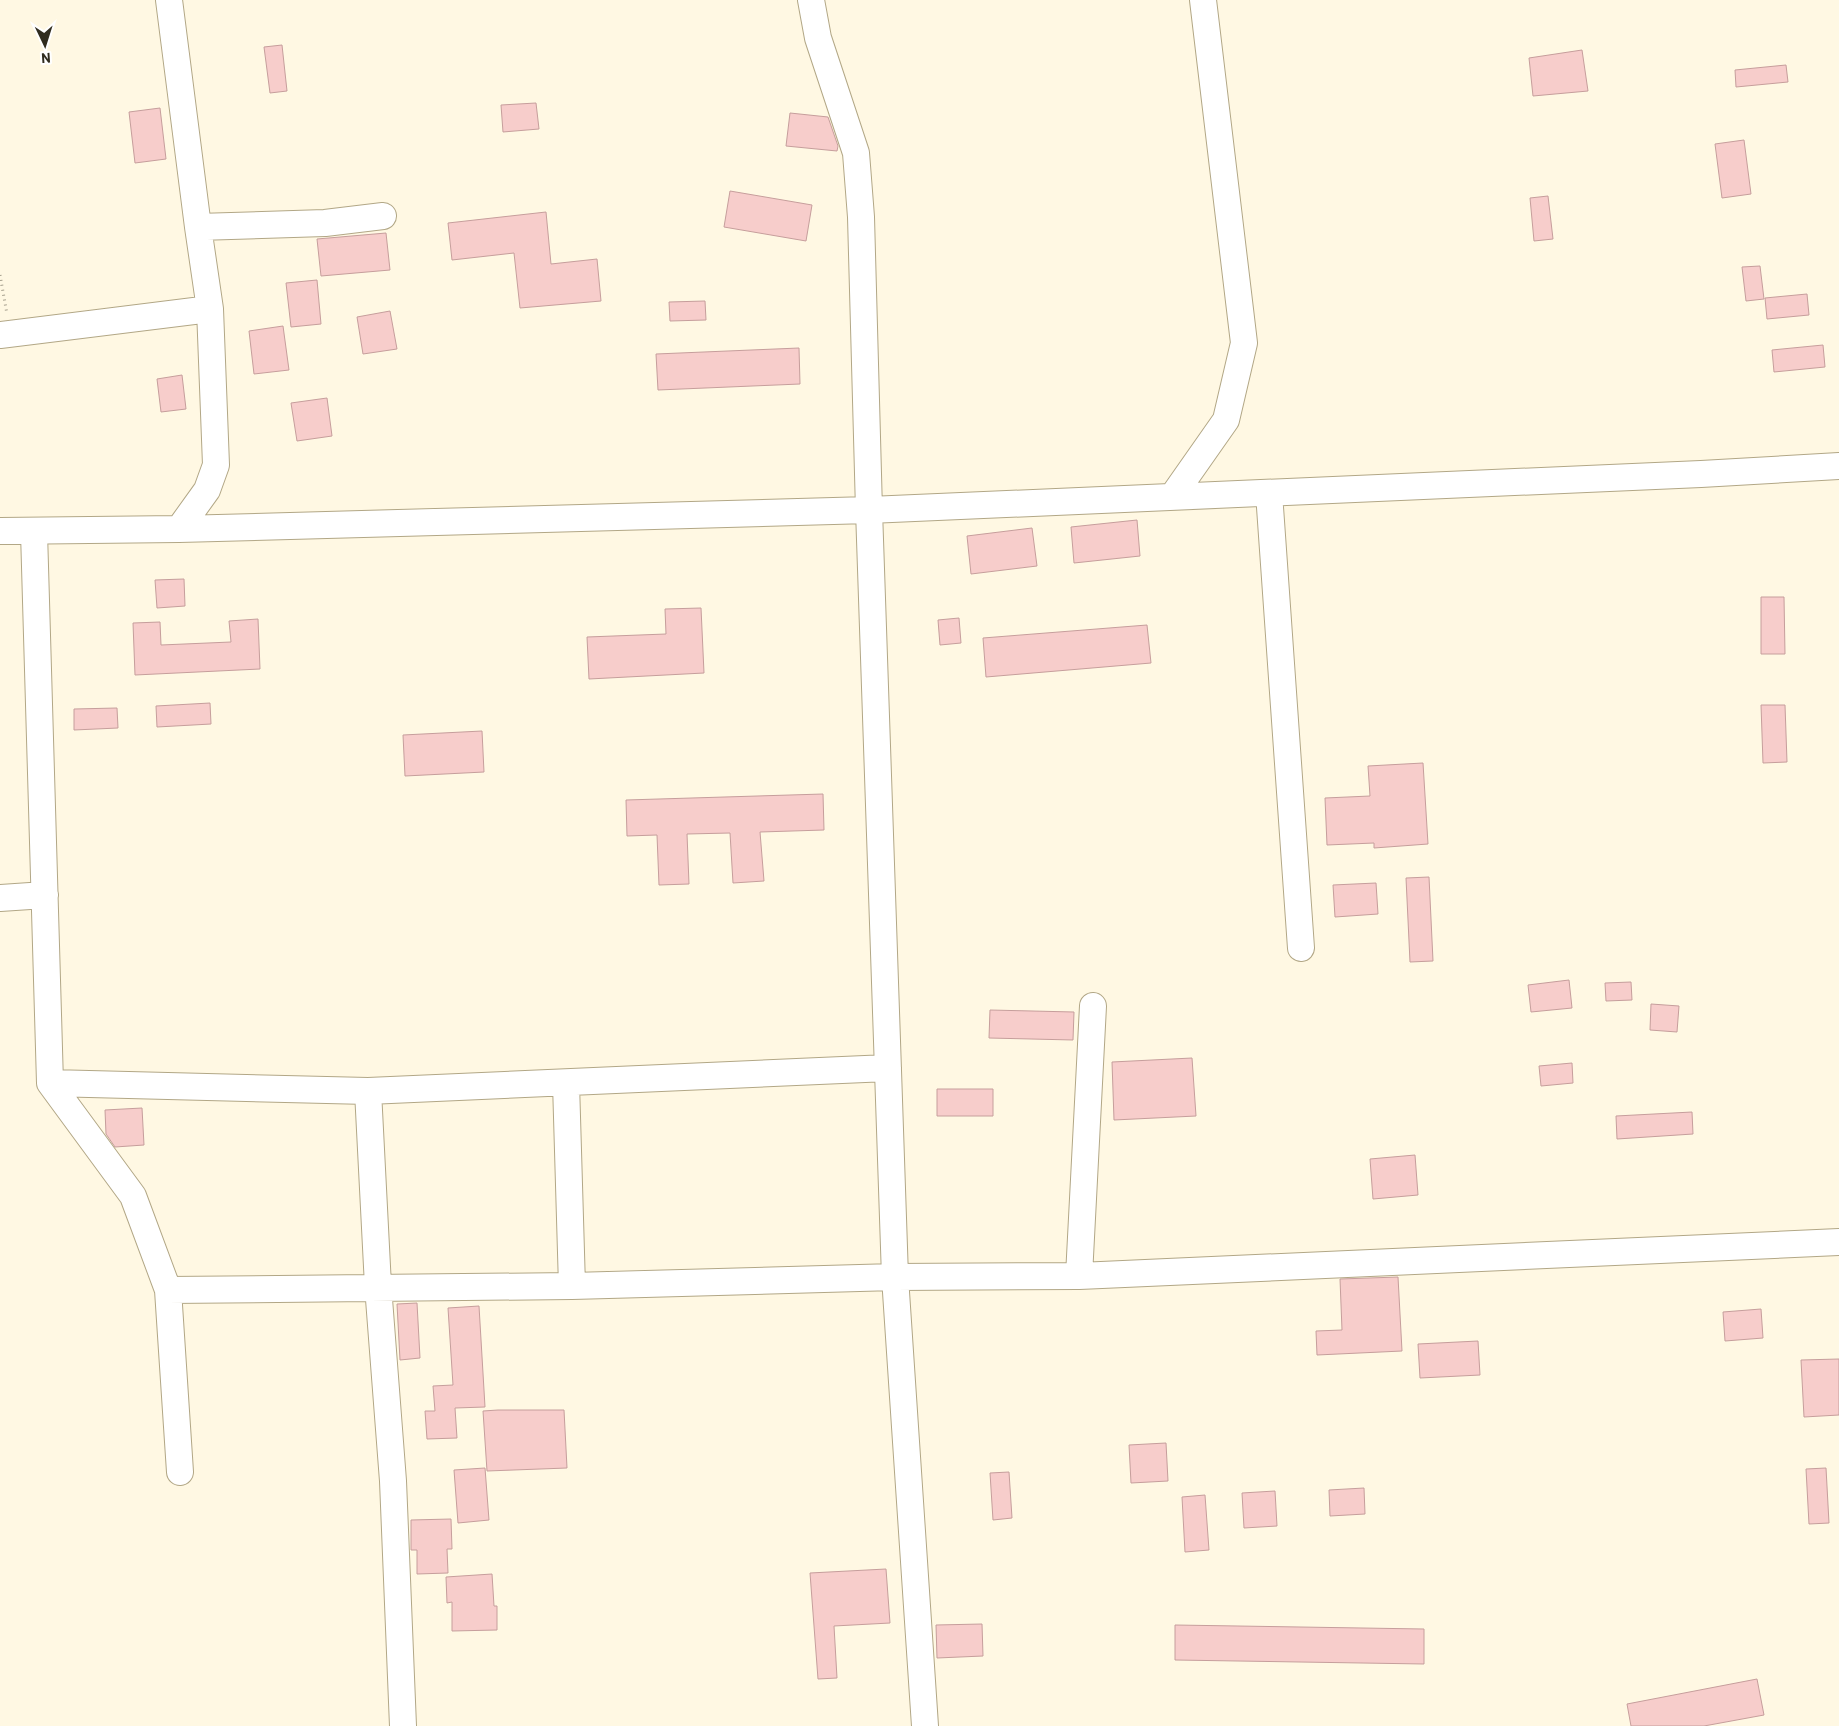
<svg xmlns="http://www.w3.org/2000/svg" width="1839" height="1726" font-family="Barlow,sans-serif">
  <rect width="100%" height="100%" fill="#fff8e3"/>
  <path fill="#f7cdcb" stroke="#c69e9c" d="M282 45 287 91 270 93 264 47Z
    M1582 50 1588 91 1533 96 1529 58Z
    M1786 65 1788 82 1736 87 1735 70Z
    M536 103 539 129 503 132 501 105Z
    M160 108 166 159 135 163 129 112Z
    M790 113 828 117 838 146 837 151 786 146Z
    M1744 140 1751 194 1722 198 1715 144Z
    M730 191 812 205 806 241 724 227Z
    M1548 196 1553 239 1534 241 1530 198Z
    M546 212 551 264 597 259 601 301 520 308 514 253 452 260 448 223Z
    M386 233 390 270 321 276 317 239Z
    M1760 266 1764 299 1746 301 1742 267Z
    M317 280 321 324 291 327 286 283Z
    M1807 294 1809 315 1767 319 1765 298Z
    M705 301 706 320 670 321 669 302Z
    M390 311 397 349 363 354 357 317Z
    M283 326 289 370 254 374 249 331Z
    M1823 345 1825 367 1774 372 1772 350Z
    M799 348 800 384 658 390 656 354Z
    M182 375 186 409 161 412 157 379Z
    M327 398 332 436 297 441 291 403Z
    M1137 520 1140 556 1074 563 1071 527Z
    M1032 528 1037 566 971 574 967 536Z
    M184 579 185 606 157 608 155 580Z
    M1761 597H1784L1785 654H1761Z
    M701 608 704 673 589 679 587 637 666 634 665 609Z
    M959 618 961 643 940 645 938 620Z
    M258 619 260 669 135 675 133 623 160 622 161 645 231 642 229 621Z
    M1147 625 1151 663 986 677 983 638Z
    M210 703 211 724 157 727 156 706Z
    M1761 705H1785L1787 762 1763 763Z
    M117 708 118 728 74 730V709Z
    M482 731 484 772 405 776 403 735Z
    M1423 763 1428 844 1374 848V843L1327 845 1325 798 1370 796 1368 766Z
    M823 794 824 830 760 832 764 881 733 883 730 833 687 834 689 884 659 885 657 835 627 836 626 800Z
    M1429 877 1433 961 1410 962 1406 878Z
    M1376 883 1378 914 1335 917 1333 885Z
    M1569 980 1572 1008 1531 1012 1528 985Z
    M1631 982 1632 1000 1606 1001 1605 983Z
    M1651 1004 1679 1006 1677 1032 1650 1030Z
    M990 1010 1074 1012 1073 1040 989 1038Z
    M1192 1058 1196 1116 1114 1120 1112 1062Z
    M1572 1063 1573 1083 1541 1086 1539 1066Z
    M937 1089H993V1116H937Z
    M142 1108 144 1145 115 1147 106 1134 105 1110Z
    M1692 1112 1693 1134 1617 1139 1616 1116Z
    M1415 1155 1418 1195 1373 1199 1370 1159Z
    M1398 1277 1402 1351 1317 1355 1316 1331 1342 1330 1340 1279Z
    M417 1303 420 1358 400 1360 397 1304Z
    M479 1306 485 1407 455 1408 457 1438 427 1439 425 1411H435L433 1386 453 1385 448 1308Z
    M1761 1309 1763 1338 1725 1341 1723 1312Z
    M1478 1341 1480 1375 1420 1378 1418 1344Z
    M1839 1359V1415L1804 1417 1801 1360Z
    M498 1410H564L567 1468 487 1471 483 1411Z
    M1166 1443 1168 1481 1131 1483 1129 1445Z
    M485 1468 489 1520 458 1523 454 1470Z
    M1826 1468 1829 1523 1809 1524 1806 1469Z
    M1009 1472 1012 1518 993 1520 990 1473Z
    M1364 1488 1365 1514 1330 1516 1329 1490Z
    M1275 1491 1277 1526 1244 1528 1242 1493Z
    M1205 1495 1209 1550 1185 1552 1182 1497Z
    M451 1519 452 1549H447L448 1573 417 1574V1550H411V1520Z
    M886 1569 890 1623 834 1626 837 1678 818 1679 810 1573Z
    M492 1574 494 1606H497V1630L452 1631V1602L447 1603 446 1577Z
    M982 1624 983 1656 937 1658 936 1625Z
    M1175 1625 1424 1629V1664L1175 1660Z
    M1757 1679 1764 1715 1704 1726H1631L1627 1704Z"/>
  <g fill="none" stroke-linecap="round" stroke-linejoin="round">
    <g stroke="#b2a786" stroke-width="28">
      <path id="minor" d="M169 0 198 227
        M811 0 818 38 856 153 861 217 869 510 895 1277 925 1726
        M0 335 210 309
        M1269 493 1301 948
        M1172 497 1226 420 1244 343 1203 0
        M179 529 207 490 216 465 210 309 198 227 325 223 383 216
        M0 531 179 529 869 510 1701 474 1839 466
        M34 532 50 1083 133 1196 168 1290 180 1472
        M0 898 45 895
        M50 1083 368 1091 888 1068
        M566 1083 572 1286
        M368 1091 378 1286 393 1481 403 1726
        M1079 1276 1093 1006
        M168 1290 572 1286 895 1277 1079 1276 1839 1242"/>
    </g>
    <path stroke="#a7a18f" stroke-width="3" stroke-dasharray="1 4" stroke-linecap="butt" d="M0 275 7 314"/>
    <use href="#minor" stroke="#fff" stroke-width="26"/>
  </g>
  <g transform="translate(45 45) rotate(176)" stroke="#ffffff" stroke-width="4" paint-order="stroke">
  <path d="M0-4L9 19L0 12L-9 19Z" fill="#302c1f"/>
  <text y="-8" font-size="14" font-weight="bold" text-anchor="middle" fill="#302c1f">N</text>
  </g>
</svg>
